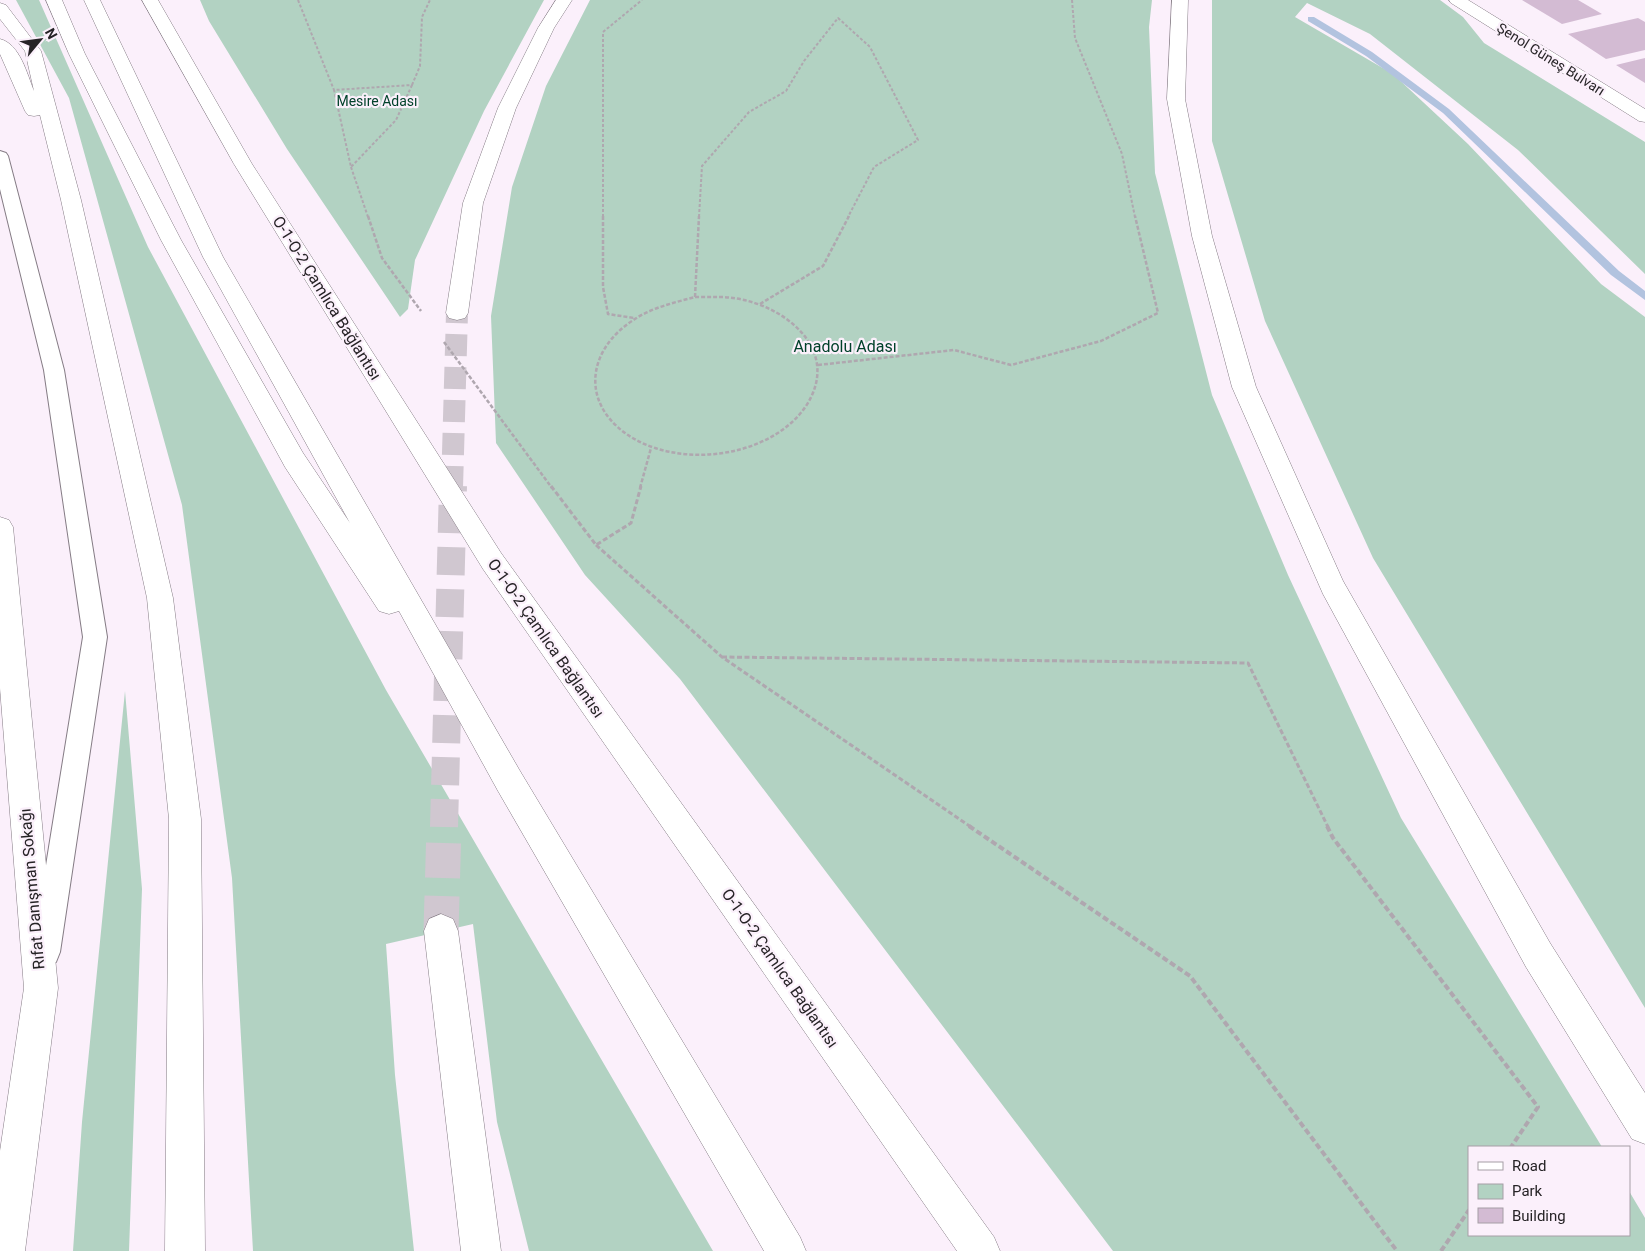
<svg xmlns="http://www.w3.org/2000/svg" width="1645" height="1251" font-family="Roboto,sans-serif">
  <rect width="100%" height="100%" fill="#fbf0fb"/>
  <path fill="#b2d2c2" d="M16 0H39L148 247 386 690 713 1251H529L497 1122 473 924 386 944 395 1075 414 1251H253L232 878 182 505 69 98Z
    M200 0H544L484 111 415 260 408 309 400 317 287 149 209 21Z
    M590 0H1152L1149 27 1155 173 1212 395 1288 575 1401 818 1602 1147H1469V1235H1629V1191L1645 1218V1251H1113L680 679 585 575 496 443 491 316 512 187 546 86Z
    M1212 0H1440L1463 17 1484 43 1645 142V274L1518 150 1370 34 1307 3 1295 17 1393 74 1468 144 1601 284 1645 317V1008L1373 558 1265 321 1212 141Z
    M125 691 142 889 129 1251H73L82 1122Z"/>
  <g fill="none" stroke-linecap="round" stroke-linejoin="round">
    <path fill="#b2c3df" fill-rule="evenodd" d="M1308 17H1314L1372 52 1449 109 1619 271 1645 291V300L1611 275 1443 113 1366 56 1308 21Z"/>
  </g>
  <path fill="#d3bbd3" d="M1522 0H1578L1602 14 1562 24Z
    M1638 18 1645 22V50L1606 59 1568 34Z
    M1645 58V83L1616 65Z"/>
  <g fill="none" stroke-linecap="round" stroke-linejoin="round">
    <path stroke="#d0c7d0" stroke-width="22" stroke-dasharray="22 11" stroke-linecap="butt" d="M452 488 457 313"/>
    <path stroke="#d0c7d0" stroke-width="28" stroke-dasharray="28 14" stroke-linecap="butt" d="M444 827 453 486"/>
    <path stroke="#d0c7d0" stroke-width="35" stroke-dasharray="35 18" stroke-linecap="butt" d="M441 931 444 826"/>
    <g stroke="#857c85" stroke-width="2">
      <path id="service" d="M0 151 6 153 8 156 64 370 107 637 60 952 56 962 46 966 36 962 32 952 83 637 44 370 0 189Z"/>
    </g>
    <g stroke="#857c85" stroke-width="1">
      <path id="tertiary" d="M0 517 9 520 13 527 58 988 25 1251H0V1151L24 988 0 688Z"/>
    </g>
    <g stroke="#857c85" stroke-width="1">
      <path id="primary" d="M1449 0H1468L1645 109V122L1639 121 1451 3Z"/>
    </g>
    <g stroke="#857c85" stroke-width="1">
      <path id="motorway" d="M46 0H62L85 54 181 240 303 453 350 523 203 257 84 0H100L223 257 520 771 800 1237 806 1251H764L498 791 399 611 389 614 379 611 285 467 161 240 69 54Z
        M142 0H158L252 164 501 553 994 1237 1000 1251H957L483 569 234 164Z
        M556 0H572L554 28 516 108 483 203 468 313 465 318 457 320 449 318 446 313 463 203 498 108 538 28Z
        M1172 0H1188L1185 99 1212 236 1256 387 1343 581 1550 943 1645 1093V1144L1632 1139 1526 967 1323 594 1232 387 1192 236 1167 99Z
        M0 3 6 5 41 51 81 200 173 598 201 819 205 1251H165L169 819 147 598 61 200 40 115 34 116 28 115 25 111 0 54V39C20 44 27 74 34 91L25 51 0 19Z
        M441 914 453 919 458 931 501 1251H461L424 931 429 919Z"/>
    </g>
    <path stroke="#afa7af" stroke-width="2" stroke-dasharray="3 2" stroke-linecap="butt" d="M298 0 334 90
      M1072 0 1075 38 1122 154 1135 217
      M412 85 396 120 351 167 334 90Z
      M412 85 420 66 422 17 430 0
      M351 167 368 217
      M603 217V32L642 0
      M699 217 702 166 749 112 786 91 804 61 838 18 870 47 918 140 874 167 848 217"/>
    <path stroke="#afa7af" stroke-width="2.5" stroke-dasharray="4 2" stroke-linecap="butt" d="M368 216 382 258 421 311
      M603 216V287L608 314 634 318
      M695 297 699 216
      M695 297C712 297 728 296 744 300 792 311 840 354 806 406 770 459 676 470 625 433 581 401 588 350 632 321 650 308 673 303 695 297Z
      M760 304 823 266 849 216
      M444 342 552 488
      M818 365 954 350 1011 365 1101 341 1158 313 1135 216
      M640 488 651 448"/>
    <path stroke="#afa7af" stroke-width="3" stroke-dasharray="5 2.5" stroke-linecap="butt" d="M551 486 596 545 631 523 641 486
      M596 545 722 657 971 827
      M722 657 1248 663 1328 827"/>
    <path stroke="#afa7af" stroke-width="4" stroke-dasharray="6 3" stroke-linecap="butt" d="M969 826 1190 976 1397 1251
      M1327 826 1333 838 1538 1107 1511 1147
      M1441 1251 1469 1210"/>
    <use href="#service" fill="#fff" fill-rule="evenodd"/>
    <use href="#tertiary" fill="#fff" fill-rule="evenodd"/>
    <use href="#primary" fill="#fff" fill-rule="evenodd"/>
    <use href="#motorway" fill="#fff" fill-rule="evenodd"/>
  </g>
  <g text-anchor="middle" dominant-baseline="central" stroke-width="4.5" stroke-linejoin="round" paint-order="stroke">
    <g font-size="14" fill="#262326" stroke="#fbf0fb">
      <text transform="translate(1551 59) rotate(32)">Şenol Güneş Bulvarı</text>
    </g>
    <g font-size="14" fill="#00412a" stroke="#fbf0fb">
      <text x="377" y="101">Mesire Adası</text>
    </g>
    <g font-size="16" fill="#262326" stroke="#fbf0fb">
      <text transform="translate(327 298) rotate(58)">O-1-O-2 Çamlıca Bağlantısı</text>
      <text transform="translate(546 638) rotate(55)">O-1-O-2 Çamlıca Bağlantısı</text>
      <text transform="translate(32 889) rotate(-95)">Rıfat Danışman Sokağı</text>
      <text transform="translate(780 968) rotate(55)">O-1-O-2 Çamlıca Bağlantısı</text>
    </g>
    <g font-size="16" fill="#00412a" stroke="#fbf0fb">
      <text x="845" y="346">Anadolu Adası</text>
    </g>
  </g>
  <rect x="1468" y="1146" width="162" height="90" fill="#fbf0fb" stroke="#a69ea6"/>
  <rect x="1478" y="1162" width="25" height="8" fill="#ffffff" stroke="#a69ea6"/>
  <text x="1512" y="1171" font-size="15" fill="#262326">Road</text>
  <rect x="1478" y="1184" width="25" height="15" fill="#b2d2c2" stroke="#a69ea6"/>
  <text x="1512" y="1196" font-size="15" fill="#262326">Park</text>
  <rect x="1478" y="1208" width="25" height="15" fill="#d3bbd3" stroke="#a69ea6"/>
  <text x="1512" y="1221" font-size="15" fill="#262326">Building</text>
  <g transform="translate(40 40) rotate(61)" stroke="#fbf0fb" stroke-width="4" paint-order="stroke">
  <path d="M0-4L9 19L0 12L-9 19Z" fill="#262326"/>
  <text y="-8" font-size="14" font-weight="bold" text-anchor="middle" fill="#262326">N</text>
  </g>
</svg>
